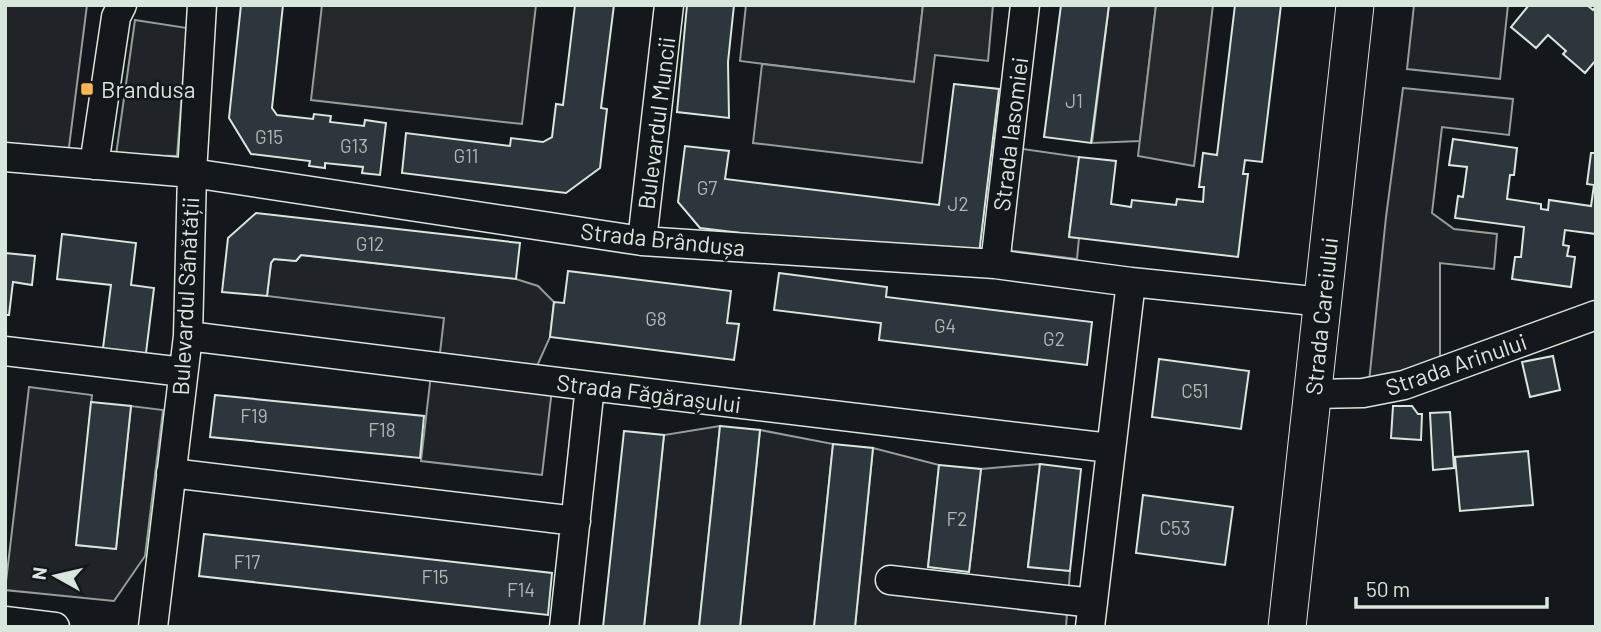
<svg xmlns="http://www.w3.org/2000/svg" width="1601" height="632" font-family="Barlow,sans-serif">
  <rect width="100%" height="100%" fill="#14181c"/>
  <path fill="#202428" stroke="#939e99" stroke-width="2" d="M5 5H87L68 155 5 148Z
    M746 5H923L914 82 740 61Z
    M1109 5H1156L1140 141 1092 143Z
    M1414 5H1508L1500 79 1407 69Z
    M135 20 187 28 177 156 116 155Z
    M1403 88 1513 99 1509 135 1442 127 1432 213 1454 229 1497 234 1494 269 1440 263V358L1369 382 1386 217Z
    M1009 147 1079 157 1069 237 1079 238 1077 259 997 249Z
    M301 255 516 279 538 286 554 302 550 337 537 366 440 353 444 318 267 296 271 263 274 259 296 261Z
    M431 374 552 389 542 475 421 461Z
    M29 387 92 395 77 545 116 549 131 406 163 410 145 556 114 601 5 590Z
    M720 426 699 627H644L664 435Z
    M760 430 833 444 814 627H740Z
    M873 448 939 465 928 567 969 572 981 469 1040 464 1028 566 1070 571 1066 627H855Z"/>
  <path fill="#24282b" stroke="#939e99" stroke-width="2" d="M322 5H536L522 124 311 100Z
    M923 5H993L988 61 935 55 922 163 753 143 762 64 914 82Z
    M1156 5H1213L1194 166 1138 156Z"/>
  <path fill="#2c363c" stroke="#d8e6dc" stroke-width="2" d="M241 5H283L272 108 277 115 313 119 314 114 331 116 330 122 364 126 365 120 386 123 380 175 362 173 363 167 325 163V168L309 166 310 161 251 154 229 118Z
    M575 5H614L601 108 607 109 600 168 566 193 402 173 406 133 510 146 511 138 543 142 552 137 556 104 563 105Z
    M687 5H734L728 62 729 118 677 112Z
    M1061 5H1109L1091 143 1044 137Z
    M1235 5H1281L1262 162 1245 160 1243 174H1248L1238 257 1069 237 1079 157 1116 161 1111 204 1131 207 1132 200 1176 205 1177 199 1203 202 1204 187H1199L1203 153 1217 155Z
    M1529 5H1587L1593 10 1596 6V60L1585 73 1563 54 1566 51 1548 35 1536 48 1511 27Z
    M954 84 999 89 978 262 700 228 678 202 685 146 729 151 725 179 939 205Z
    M1453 139 1517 148 1514 175H1510L1507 199 1541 204V209L1548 210 1549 200 1591 206 1594 185 1587 184 1591 153H1596V234L1565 230 1563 245 1569 246 1567 256 1575 257 1571 287 1512 279 1515 257H1521L1524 227 1455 218 1458 196 1463 197 1467 167 1449 165Z
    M256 213 520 243 516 279 301 255 296 261 274 259 271 263 267 296 222 292 228 238Z
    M62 234 136 243 131 285 154 288 145 361 102 356 111 285 57 279Z
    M5 253 35 256 32 285 13 282 9 315H5Z
    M568 271 731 291 727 323 739 324 734 360 550 337 554 302 564 303Z
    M779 273 887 287 886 297 1092 322 1087 365 879 340 881 323 774 310Z
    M1553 356 1560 390 1530 397 1522 362Z
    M1159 359 1249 371 1241 429 1152 417Z
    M215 395 424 416 420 458 210 437Z
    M91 402 131 406 116 549 76 545Z
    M1393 406H1412L1418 414H1422L1421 440 1391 438Z
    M1450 412 1454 468 1433 470 1430 413Z
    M720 426 760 430 740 627H699Z
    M624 431 664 435 644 627H603Z
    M833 444 873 448 855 627H814Z
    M1528 451 1533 505 1460 511 1455 457Z
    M1040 464 1081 469 1070 571 1028 567Z
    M939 465 981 469 969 572 928 567Z
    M1143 495 1233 507 1225 565 1136 553Z
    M204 534 552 573 548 615 199 576Z"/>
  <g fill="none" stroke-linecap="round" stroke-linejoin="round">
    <g stroke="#d8e6dc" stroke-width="31">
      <path id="minor" d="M5 157 192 173 642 241 995 264 1131 282 1323 302
        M94 165 116 17 122 5
        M642 241 669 5
        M995 264 1025 5
        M188 336 590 386 1110 448
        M5 351 183 372
        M1313 394 1363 393 1404 385 1596 315
        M171 473 576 521
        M890 580 1093 603
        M5 621 55 627
        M153 627 188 336 192 173 202 5
        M564 627 590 386
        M1090 627 1131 282"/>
    </g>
    <g stroke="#d8e6dc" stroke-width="39">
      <path id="major" d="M1287 627 1355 5"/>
    </g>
    <use href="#minor" stroke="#14181c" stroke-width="28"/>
    <use href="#major" stroke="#14181c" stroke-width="37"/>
  </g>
  <rect fill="#ffb74d" stroke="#14181c" stroke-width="2.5" x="80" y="82" width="14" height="14" rx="3.5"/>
  <g text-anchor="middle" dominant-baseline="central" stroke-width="5" stroke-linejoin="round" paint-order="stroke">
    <g font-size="19" fill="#adbab4">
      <text x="1074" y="100">J1</text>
      <text x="269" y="136">G15</text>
      <text x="354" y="145">G13</text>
      <text x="466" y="155">G11</text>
      <text x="707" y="187">G7</text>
      <text x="958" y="203">J2</text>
      <text x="370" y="243">G12</text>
      <text x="656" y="318">G8</text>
      <text x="945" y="325">G4</text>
      <text x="1054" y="338">G2</text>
      <text x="1195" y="390">C51</text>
      <text x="254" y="415">F19</text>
      <text x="382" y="429">F18</text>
      <text x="957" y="518">F2</text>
      <text x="1175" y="527">C53</text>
      <text x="247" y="561">F17</text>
      <text x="435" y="576">F15</text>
      <text x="521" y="589">F14</text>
    </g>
    <g font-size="23" fill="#d8e6dc" stroke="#14181c" text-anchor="start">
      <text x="101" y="89">Brandusa</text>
    </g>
    <g font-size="23" fill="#d8e6dc" stroke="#14181c">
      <text transform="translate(656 123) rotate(-83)">Bulevardul Muncii</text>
      <text transform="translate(1010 134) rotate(-83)">Strada Iasomiei</text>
      <text transform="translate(663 239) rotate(6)">Strada Brândușa</text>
      <text transform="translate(185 296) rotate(-87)">Bulevardul Sănătății</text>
      <text transform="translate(1321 316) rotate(-84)">Strada Careiului</text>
      <text transform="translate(1456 364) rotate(-19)">Strada Arinului</text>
      <text transform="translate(649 393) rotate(7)">Strada Făgărașului</text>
    </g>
  </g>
  <rect width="1601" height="632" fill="none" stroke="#d8e6dc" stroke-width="14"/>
  <g transform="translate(56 576) rotate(278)" stroke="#14181c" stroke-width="5" paint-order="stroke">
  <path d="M0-5L12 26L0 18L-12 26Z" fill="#d8e6dc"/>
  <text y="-10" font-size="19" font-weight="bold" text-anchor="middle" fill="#d8e6dc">N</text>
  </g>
  <path d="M1356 597v10h191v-10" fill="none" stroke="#d8e6dc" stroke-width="3.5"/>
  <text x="1366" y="597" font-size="21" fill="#d8e6dc" stroke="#14181c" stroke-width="5" paint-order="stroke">50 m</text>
</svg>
